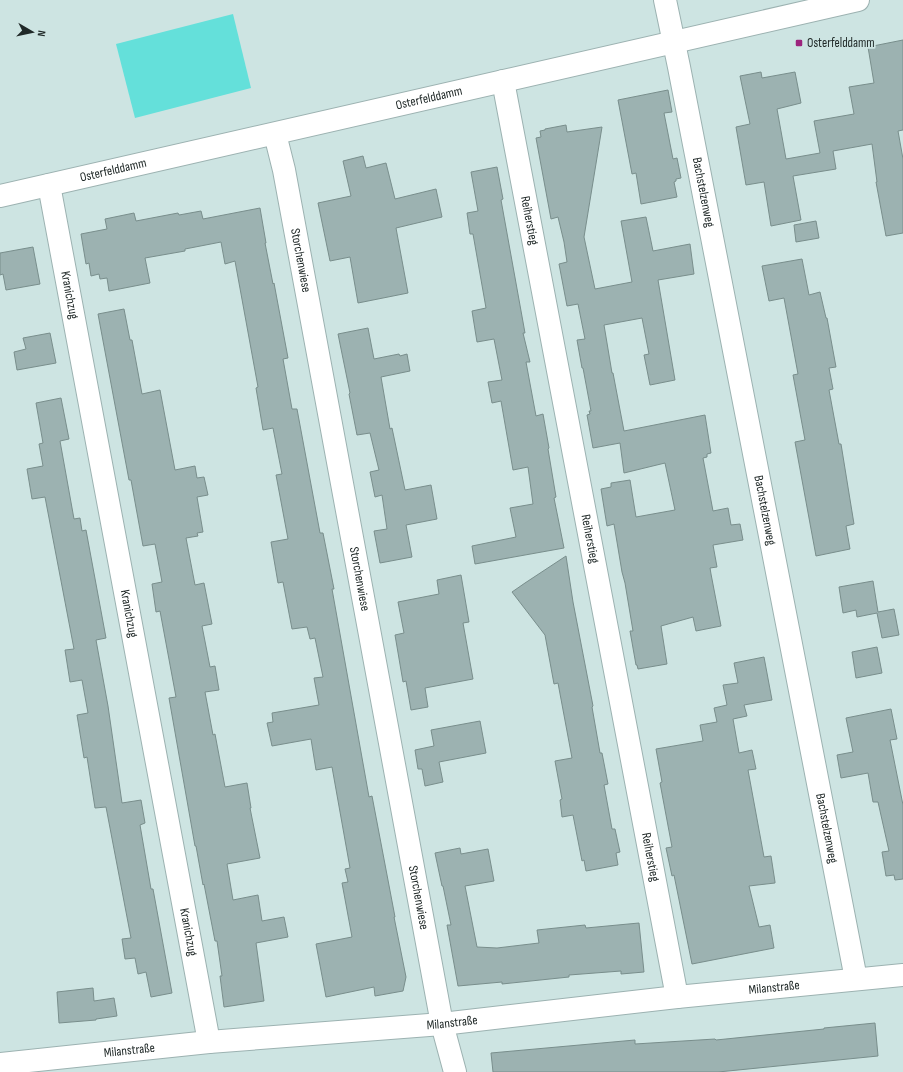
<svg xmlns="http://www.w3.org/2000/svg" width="903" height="1072" font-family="'Sofia Sans Condensed',sans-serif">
  <rect width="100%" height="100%" fill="#cde4e2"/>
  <path fill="#64e0da" d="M233 14 251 88 135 118 116 44Z"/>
  <path fill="#9cb2b1" stroke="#798e8c" d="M903 40V130L898 131 903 159V233L886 236 876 182H877L872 144 833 151 836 169 793 176 801 220 771 226 764 182 746 185 736 127 750 124 740 76 761 72 762 78 795 72 801 103 777 109 786 159 820 153 814 121 854 114 849 87 874 83 868 47Z
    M668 90 672 112 664 113 673 159 677 158 681 178 676 179V181L674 182 677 197 641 204 636 173 632 174 618 100Z
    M566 125 567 132 602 127 584 237 595 289 632 282 621 221 646 217 653 251 690 244 694 274 658 280 675 380 650 385 644 355 649 354 642 318 604 325 612 373H613L624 431 705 415 711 453 707 454V457L703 458 713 511 728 508 731 525 740 524 743 540 713 545 717 567 710 568 711 574 721 626 696 631 693 617 661 626 667 664 638 669 637 665H636L630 631H633L625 583 622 572 614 524 607 526 601 489 611 487V483L630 480 636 517 675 510 665 463 624 473 620 443 593 448 587 415 590 414 589 411H591L583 368H582L577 340 585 339 578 304 567 306 559 264 567 262 564 242 558 217 551 219 536 138 541 137 540 131 545 130V129Z
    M363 156 366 168 386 163 395 199 436 189 442 217 396 228 408 293 358 303 350 257 330 261 318 203 351 196 343 161Z
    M497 167 503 199 501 200 525 333H523L530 362H526L536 416 543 414 549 448 548 449 556 497 554 498 564 548 475 564 472 546 516 537 510 508 533 504 528 467 513 470 501 401 492 403 488 382 502 380 494 339 477 342 472 311 486 308 473 234H470L467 213 478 211 471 172Z
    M260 208 266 243H265L273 284 274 283 288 358 283 359 292 409H297L320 533H323L334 589H332L369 797 372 796 395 917H394L406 977 403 991 375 996 374 987 326 997 316 944 352 937 342 883 348 882 345 869 350 868 332 767 316 770 311 739 272 746 267 723 273 722 272 713 319 705 314 678 323 677 315 638 310 639 307 627 292 629 283 582 278 583 271 542 288 539 276 475 282 474 273 428 263 430 256 388 258 387 235 261 225 264 221 242 185 249V251L145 258 150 283 109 291 107 278 100 279 99 274 91 276 89 263 86 264 81 234 107 229 105 219 134 213 136 221 178 213 179 215 201 211 203 219Z
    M816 221 819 238 796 242 794 225Z
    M33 247 40 284 6 290 3 274 0 275V253Z
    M802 259 809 295 820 292 826 318H827L836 367 829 368 833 389 829 390 839 444H841L854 524 846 526 850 549 816 556 795 442 805 440 793 375 798 374 784 298 769 301 762 266Z
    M124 309 130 340H132L142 394 160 390 175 470 195 466 197 478 204 477 208 495 197 497 203 532 197 533 198 536 186 538 195 585 204 583 212 624 202 626 210 667 215 666 219 690 205 692 213 735 215 734 225 787 247 783 251 808H250L260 858 227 864 233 900 258 895 262 921 284 917 288 937 256 943 264 1001 224 1007 220 976H222L217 941H215L204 884 203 885 196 846H195L169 698 176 697 160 611 156 612 152 584 162 582 155 544 143 546 131 480H129L98 314Z
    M368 328 374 359 399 354 400 356 407 354 410 371 381 377 390 429 392 428 405 490 431 485 437 519 406 525 412 557 380 563 374 531 387 529 382 495 375 497 370 472 379 470 370 433 357 435 349 394 350 393 338 334Z
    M50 333 56 363 17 370 14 352 26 349 23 338Z
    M61 398 69 439 60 441 74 519 80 518 82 531 86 530 106 638 96 640 108 706 122 803 141 800 145 823 140 825 151 889H153L172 993 151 997 146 972 138 974 135 958 125 959 122 939 131 938 106 807 95 808 87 757 84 758 77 715 88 713 82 680 70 682 65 650 74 649 45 497 32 499 27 469 43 466 39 444 43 443 36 403Z
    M566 556 573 602 593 706 592 707 600 753H602L608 784 604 785 612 829H615L620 852 616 853 618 865 586 871 584 860 582 861 573 815 562 817 560 800 562 799 555 761 572 758 558 683 554 684 545 635 512 592 525 583Z
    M461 575 469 622 463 623 473 679 425 688 428 707 411 710 406 681 403 682 395 635 404 633 398 602 439 594 437 580Z
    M873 581 878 612 894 609 899 635 882 638 877 613 857 617 856 610 843 613 839 587Z
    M877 647 882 673 856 678 852 652Z
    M764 657 772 700 744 705 747 716 733 719 739 753 752 750 756 769 748 770 764 857 771 856 775 882V883L749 886 759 927 770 925 774 948 692 964 674 875 672 876 666 848 672 847 660 783 662 782 656 749 703 741 700 725 717 722 714 708 727 705 723 685 738 683 734 663Z
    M891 709 897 739 890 740 903 805V879L895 880 894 875 886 876 882 852 889 851 878 802H873L868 773 841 778 837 755 853 752 846 718Z
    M480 721 486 753 439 762 443 782 425 786 422 769H418L415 750 434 746 431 730Z
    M460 848 461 854 488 849 494 881 465 886 477 947 497 948 539 943 537 930 585 925 586 928 639 923 644 972 621 974V971L569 975V977L502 984V982L458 986 447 925H451L443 886H442L439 872 435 853Z
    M93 988 94 1001 114 998 117 1016 96 1019V1020L59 1023 57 992Z
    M875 1023 878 1056 718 1072H493L491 1053 635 1040V1044L715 1039 716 1040 824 1029V1028Z"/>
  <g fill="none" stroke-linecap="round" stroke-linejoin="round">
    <g stroke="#9cb2b1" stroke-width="24">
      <g id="minor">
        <path id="s1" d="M665 0 679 67 856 979"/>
        <path id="s2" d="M503 81 677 997"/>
        <path id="s3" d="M275 134 284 170 442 1024 455 1072"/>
        <path id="s4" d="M49 185 209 1042"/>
        <path id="s5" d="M0 196 858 0"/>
        <path id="s6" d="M0 1064 209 1042 442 1024 677 997 903 975"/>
      </g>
    </g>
    <use href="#minor" stroke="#fff" stroke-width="22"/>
  </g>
  <rect fill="#9c247d" stroke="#cde4e2" stroke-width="1.5" x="795" y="39" width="8" height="8" rx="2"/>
  <g text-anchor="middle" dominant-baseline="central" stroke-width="3.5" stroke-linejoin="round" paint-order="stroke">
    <g font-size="13" fill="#202928" stroke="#cde4e2" text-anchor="start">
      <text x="807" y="43">Osterfelddamm</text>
    </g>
    <g font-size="13" fill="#202928" stroke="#cde4e2">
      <text stroke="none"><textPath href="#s5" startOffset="440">Osterfelddamm</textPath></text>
      <text stroke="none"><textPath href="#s5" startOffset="116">Osterfelddamm</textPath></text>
      <text stroke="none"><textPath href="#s1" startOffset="196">Bachstelzenweg</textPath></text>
      <text stroke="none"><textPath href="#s2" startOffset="142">Reiherstieg</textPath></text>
      <text stroke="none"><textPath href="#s3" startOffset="129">Storchenwiese</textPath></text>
      <text stroke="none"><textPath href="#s4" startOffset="112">Kranichzug</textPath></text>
      <text stroke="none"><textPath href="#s1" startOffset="520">Bachstelzenweg</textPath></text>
      <text stroke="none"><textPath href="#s2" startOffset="466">Reiherstieg</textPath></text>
      <text stroke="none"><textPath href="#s3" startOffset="453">Storchenwiese</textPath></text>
      <text stroke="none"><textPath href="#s4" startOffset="436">Kranichzug</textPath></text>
      <text stroke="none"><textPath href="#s1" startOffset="844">Bachstelzenweg</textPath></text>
      <text stroke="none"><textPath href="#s2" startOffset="790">Reiherstieg</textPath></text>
      <text stroke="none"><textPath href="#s3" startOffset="777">Storchenwiese</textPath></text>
      <text stroke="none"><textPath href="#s4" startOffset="760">Kranichzug</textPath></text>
      <text stroke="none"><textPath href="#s6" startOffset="778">Milanstraße</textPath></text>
      <text stroke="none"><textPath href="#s6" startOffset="454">Milanstraße</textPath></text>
      <text stroke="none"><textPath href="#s6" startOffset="130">Milanstraße</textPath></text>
    </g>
  </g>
  <g transform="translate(32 32) rotate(99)" stroke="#cde4e2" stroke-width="3" paint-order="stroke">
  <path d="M0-3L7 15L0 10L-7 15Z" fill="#202928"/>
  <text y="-6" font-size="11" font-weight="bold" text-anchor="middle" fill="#202928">N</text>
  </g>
</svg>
